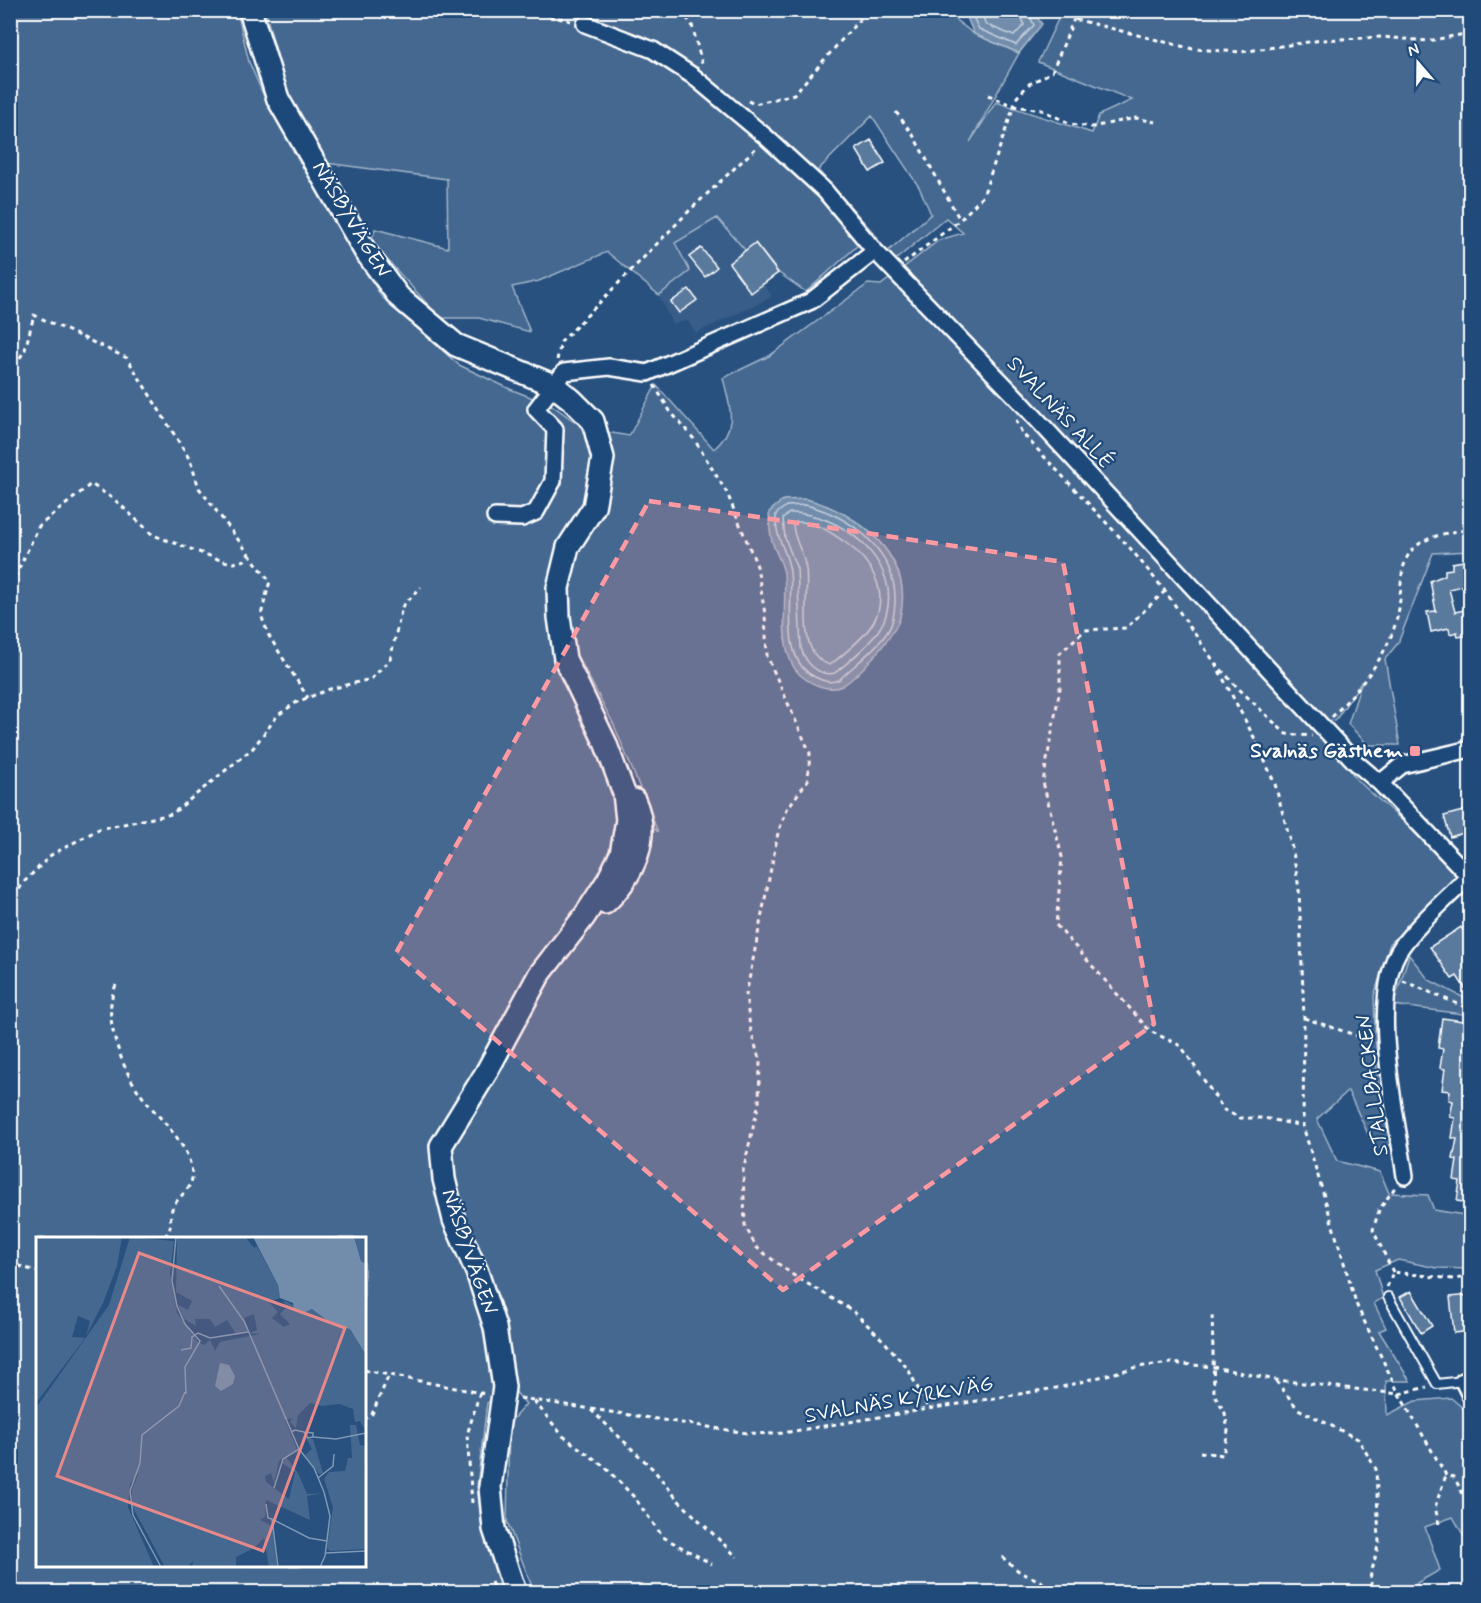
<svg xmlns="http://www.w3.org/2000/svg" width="1481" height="1603" font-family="Mynerve,sans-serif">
  <rect width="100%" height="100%" fill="#28517f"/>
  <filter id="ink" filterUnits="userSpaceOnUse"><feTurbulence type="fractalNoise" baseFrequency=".0167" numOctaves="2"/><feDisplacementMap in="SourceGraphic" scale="12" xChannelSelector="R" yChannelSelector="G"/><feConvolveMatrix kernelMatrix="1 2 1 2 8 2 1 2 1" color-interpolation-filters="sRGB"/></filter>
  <g filter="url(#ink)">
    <path fill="#375d88" d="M717 218 745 250 755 243 778 273 764 284 772 297 696 333 688 321 672 324 659 295 690 271 675 243Z"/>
    <path fill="#446890" stroke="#a2b4c8" stroke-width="1.5" fill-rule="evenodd" d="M11 11H237L249 62 266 101 381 296 459 365 510 389 553 406 584 428 629 436 656 385 714 449C739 427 730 407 723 378L769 356 868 284 881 285 939 240 963 233 946 218 894 261 887 252 931 214 919 187 872 116 818 170 878 238 857 246 806 292 779 273 756 244 746 251 717 218 675 243 690 271 659 295 607 252 539 281 512 287 530 332 479 318H440L371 242 375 229 448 248 447 179 326 163 289 98 265 11H944L974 34 1019 53 970 142 996 102 1092 133 1099 115 1132 100 1038 62 1062 11H1470V551L1433 553 1398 643 1385 659 1400 745H1368L1348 724 1362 681 1335 721 1314 719 1357 780 1406 824 1456 875 1390 944 1374 996 1377 1076 1390 1145 1375 1149 1348 1091 1317 1119 1337 1161 1380 1172 1389 1193 1428 1195 1434 1210 1470 1216V1269L1437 1268 1398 1260 1375 1270 1383 1298 1374 1303 1386 1328 1379 1331 1410 1381H1386L1387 1415 1415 1401 1451 1398 1470 1414V1547L1453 1517 1425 1527 1440 1570 1417 1583 1416 1592H534L507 1521 509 1423 526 1404 513 1389 487 1403 477 1486 482 1527 501 1592H11ZM582 664 614 725 658 832 612 787 559 669ZM38 1238H364V1566H38Z
      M1409 955 1429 980 1470 1001V1015L1393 1005Z"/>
    <path fill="#718dab" stroke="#aabbcd" stroke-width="1.5" d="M968 11H1032L1042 24 1019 53 974 34 968 20Z
      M806 499C858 512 915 557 900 617 896 634 857 678 842 686 825 694 799 679 792 664 779 637 787 602 784 574 783 564 776 554 773 544 769 535 770 523 769 512L783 500Z"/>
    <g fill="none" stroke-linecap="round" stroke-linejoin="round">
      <path stroke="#c6d1dd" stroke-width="1.5" d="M974 10V19L979 29 1016 45 1034 25 1027 10
        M982 10 985 24 1014 36 1024 25 1020 10
        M806 505C852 517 897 551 895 603 894 614 893 625 886 634 874 651 854 665 839 680 830 683 826 682 817 678 779 662 794 605 790 572 788 551 774 538 776 514L786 506Z
        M789 513C839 511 902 561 886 615 880 637 852 659 835 673 818 677 805 662 801 648L797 569 785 538 783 519Z
        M796 522C816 521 830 532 846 543 870 560 891 592 873 623 865 637 844 654 830 665 794 654 810 598 806 569 804 553 794 541 793 525Z"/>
    </g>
    <path fill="#5a7a9d" stroke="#fff" stroke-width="1.5" d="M871 140 885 163 870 172 856 149Z
      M755 243 778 273 751 293 729 263Z
      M701 248 717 267 705 277 689 257Z
      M689 289 697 300 679 313 671 302Z
      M1470 560V584L1449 589 1455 612 1470 609V635L1458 637 1457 632 1450 634 1449 628 1431 632 1427 612 1436 611 1430 581 1445 575V570L1452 569V563Z
      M1470 809V831L1450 837 1444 816Z
      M1461 927 1466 935 1470 932V996L1457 976 1452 979 1430 947Z
      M1442 1018 1470 1022V1203L1457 1201 1460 1181 1454 1180 1457 1160 1453 1159 1457 1139 1452 1138 1455 1118 1450 1117 1453 1101 1449 1100 1450 1091 1442 1090 1445 1069 1440 1068 1443 1049 1438 1048Z
      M1411 1291 1432 1326 1421 1333 1400 1297Z
      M1470 1295V1331L1454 1333 1450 1297Z"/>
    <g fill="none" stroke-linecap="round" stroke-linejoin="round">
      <g stroke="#fff" stroke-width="12">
        <path id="lane" d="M1388 1297 1437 1384 1463 1381"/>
      </g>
      <g stroke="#fff" stroke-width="20">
        <path id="street" d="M585 24 653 50 693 76 766 137 825 191 875 251 1018 399 1354 761 1380 783 1470 877
          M495 517 522 518 536 512 553 481 555 429 536 409 564 372 609 367 647 373 811 301 875 251
          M1380 783 1402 765 1470 749
          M1405 1176C1397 1118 1367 994 1402 946 1421 920 1447 899 1469 876
          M1470 1379 1463 1381 1470 1395"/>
      </g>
      <g stroke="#fff" stroke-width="26">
        <path id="secondary" d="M250 10 278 99 365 251 399 297 456 345 553 385 572 400 593 421 603 458 594 507 568 547 558 588 559 617 565 659 605 742 624 793 627 820 621 854 608 880 584 917 539 975 486 1073 441 1146 444 1179 454 1220 477 1272 495 1327 504 1387 490 1487 494 1529 515 1592
          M605 903C633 876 652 839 634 800"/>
      </g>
      <path stroke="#fff" stroke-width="3" stroke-dasharray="4.5 4.5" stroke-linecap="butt" d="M523 10 571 21
        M681 10 692 25 702 64
        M1060 10 1074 19 1193 49 1241 52 1322 40 1382 37 1428 41 1470 33
        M988 95 1014 106 1042 110 1071 124 1092 127 1136 118 1155 122
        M748 101 755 104 794 94 868 10
        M896 112 913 135 960 220
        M904 263 960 220 983 196 1017 97 1029 84 1052 72 1074 19
        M557 360 561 342 691 209 756 148
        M10 373 25 350 34 315 127 358 190 460 199 488 249 554 245 560 234 563 223 561 153 535 115 500 91 484 39 526 14 579
        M654 385 670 411 694 439 727 493 757 566 765 614 767 656 810 753 808 780 787 809 778 833 746 995 750 1027 760 1062 759 1102 743 1171 745 1225 756 1247 793 1275 853 1311 884 1341 908 1369 929 1410
        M1016 420 1022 433 1130 548 1165 591 1215 663 1238 688 1286 734 1312 736
        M249 554 270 581 261 615 269 636 308 698
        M1165 591 1126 628 1085 630 1060 653V688L1043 782 1062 857 1056 925 1150 1031 1181 1046 1224 1110 1240 1118H1264L1303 1126
        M1215 663 1256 741 1275 784 1293 852 1299 889 1304 1018 1303 1126 1357 1306 1399 1394 1446 1475 1454 1477 1470 1507
        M1332 717C1359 688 1387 658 1397 618 1403 598 1397 569 1411 551 1424 536 1452 531 1470 530
        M10 905 23 883 51 855 99 829 172 814 253 748 278 715 297 702 330 689 371 679 390 660 402 607 421 587
        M1403 981 1470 1009
        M116 985C108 1003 110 1020 115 1039 120 1057 127 1074 137 1089 154 1116 193 1143 192 1178 191 1190 176 1198 172 1209 168 1223 175 1223 164 1238
        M1304 1018 1373 1041
        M10 1263 38 1272
        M1393 1272 1373 1230 1379 1210 1396 1186
        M1387 1287 1393 1272 1453 1279 1470 1277
        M364 1370 486 1394
        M1276 1381 1298 1409 1358 1439 1376 1469 1379 1542 1370 1578 1373 1592
        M520 1398 747 1433 776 1434 1062 1387 1137 1367 1171 1363 1214 1367 1276 1380 1399 1394 1427 1387
        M534 1401 563 1436 604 1466 634 1497 663 1537 712 1564
        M591 1410 653 1469 678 1500 737 1557
        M364 1420 372 1414 389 1375
        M1200 1452 1223 1455 1228 1431 1225 1413 1214 1394 1212 1312
        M472 1503 467 1435 480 1392
        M1439 1524 1435 1507 1446 1475
        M1002 1557 1021 1573 1041 1581 1050 1592
        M491 1582 495 1592"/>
      <use href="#lane" stroke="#1f4a7a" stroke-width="8"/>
      <use href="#street" stroke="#1f4a7a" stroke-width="15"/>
      <use href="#secondary" stroke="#1f4a7a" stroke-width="21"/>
    </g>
  </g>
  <path fill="#ff9aa2" fill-opacity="0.2" stroke="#ff9aa2" stroke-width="4.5" stroke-dasharray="12 8" stroke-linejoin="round" d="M649 501 1063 562 1154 1024 783 1290 396 953Z"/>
  <rect fill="#ff9aa2" stroke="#1f4a7a" stroke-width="2" x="1409" y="745" width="12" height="12" rx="3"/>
  <g text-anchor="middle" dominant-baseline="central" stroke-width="4.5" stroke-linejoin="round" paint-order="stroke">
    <g font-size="21" fill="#fff" stroke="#1f4a7a">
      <text transform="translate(351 220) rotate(59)">NÄSBYVÄGEN</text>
      <text transform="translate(1060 413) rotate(47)">SVALNÄS ALLÉ</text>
      <text transform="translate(1373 1085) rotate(-97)">STALLBACKEN</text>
      <text transform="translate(469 1252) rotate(71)">NÄSBYVÄGEN</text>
      <text transform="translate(899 1400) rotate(-10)">SVALNÄS KYRKVÄG</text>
    </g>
    <g font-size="21" font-weight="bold" fill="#fff" stroke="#1f4a7a" text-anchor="end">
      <text x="1403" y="751">Svalnäs Gästhem</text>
    </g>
  </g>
  <g transform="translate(36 1237)">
    <rect width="330" height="330" fill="#28517f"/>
    <path d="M0 0H86L81 29 67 66 50 99 54 84 42 79 36 100 49 101 0 166ZM94 0 138 4 134 37 141 76 162 105 168 108 174 103 179 114 184 105 224 97 213 96 221 93 218 77 208 81 213 94 200 97 191 83 179 90 174 82H159L160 89 148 82 142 68 152 73 156 64 140 55 141 0 210 1 218 11 221 9 242 48 244 61 233 65 242 75 236 81 248 90 254 87 244 77 250 71 247 63 269 74 276 72 297 88 314 92 330 118V195L324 184 319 185 317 172 303 167 286 169 274 166 262 178 260 191 254 185 256 181 249 183 261 212 243 224 238 246 235 236 229 239 230 245 253 262 259 235 246 226 250 220 262 236 271 257 286 256 271 259 274 283 230 263 229 280 224 283 236 289 241 330H233L228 301 218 311 200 320V330H156L157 324 151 330H129L96 269V253L103 235 94 247 92 270 118 330H0V171L73 68ZM318 0H330V27L325 24ZM314 188H320L324 208 329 209 330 201V312L294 314 291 311 297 270 288 242 293 235 309 234 312 221H316ZM270 201 277 202 287 236 283 237 269 218 276 212Z" fill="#446890"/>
    <path d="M217 0H318L325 24 330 27V118L314 92 297 88 276 72 265 77 258 72 257 66 244 61 242 48ZM184 126 193 128 199 139 197 147 185 154 179 149Z" fill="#718dab"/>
    <path fill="none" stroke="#7e97b2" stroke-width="1.5" d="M140 0 136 44 141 69 149 87 164 104 149 130 150 157M183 49 208 84 263 212 278 231 288 255 294 279 289 319 284 330M145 113 155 111 156 100 162 96 174 101 212 95M255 195 259 193 268 195 277 196V200L272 201 268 195M277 200 300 202 330 196M282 241 297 229 298 217M238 251 247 222 263 212M230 267 232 281 236 282M290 316 330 314M125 330 97 278 94 254 104 226 106 198 143 169 149 155M242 330 236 282 273 301 291 304"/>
    <path fill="#e88989" fill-opacity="0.15" stroke="#e88989" stroke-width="3" d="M103 16 309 91 227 314 21 239Z"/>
    <rect width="330" height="330" fill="none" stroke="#fff" stroke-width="3"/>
  </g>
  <rect width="1481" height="1603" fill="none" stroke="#1f4a7a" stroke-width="36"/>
  <rect x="18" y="18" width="1445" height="1567" fill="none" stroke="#fff" stroke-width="2" filter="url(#ink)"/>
  <g transform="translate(1418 63) rotate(340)" stroke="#1f4a7a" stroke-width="4.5" paint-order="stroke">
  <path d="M0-4.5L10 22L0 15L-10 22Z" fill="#ffffff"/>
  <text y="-9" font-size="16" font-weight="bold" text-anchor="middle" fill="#ffffff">N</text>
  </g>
</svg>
